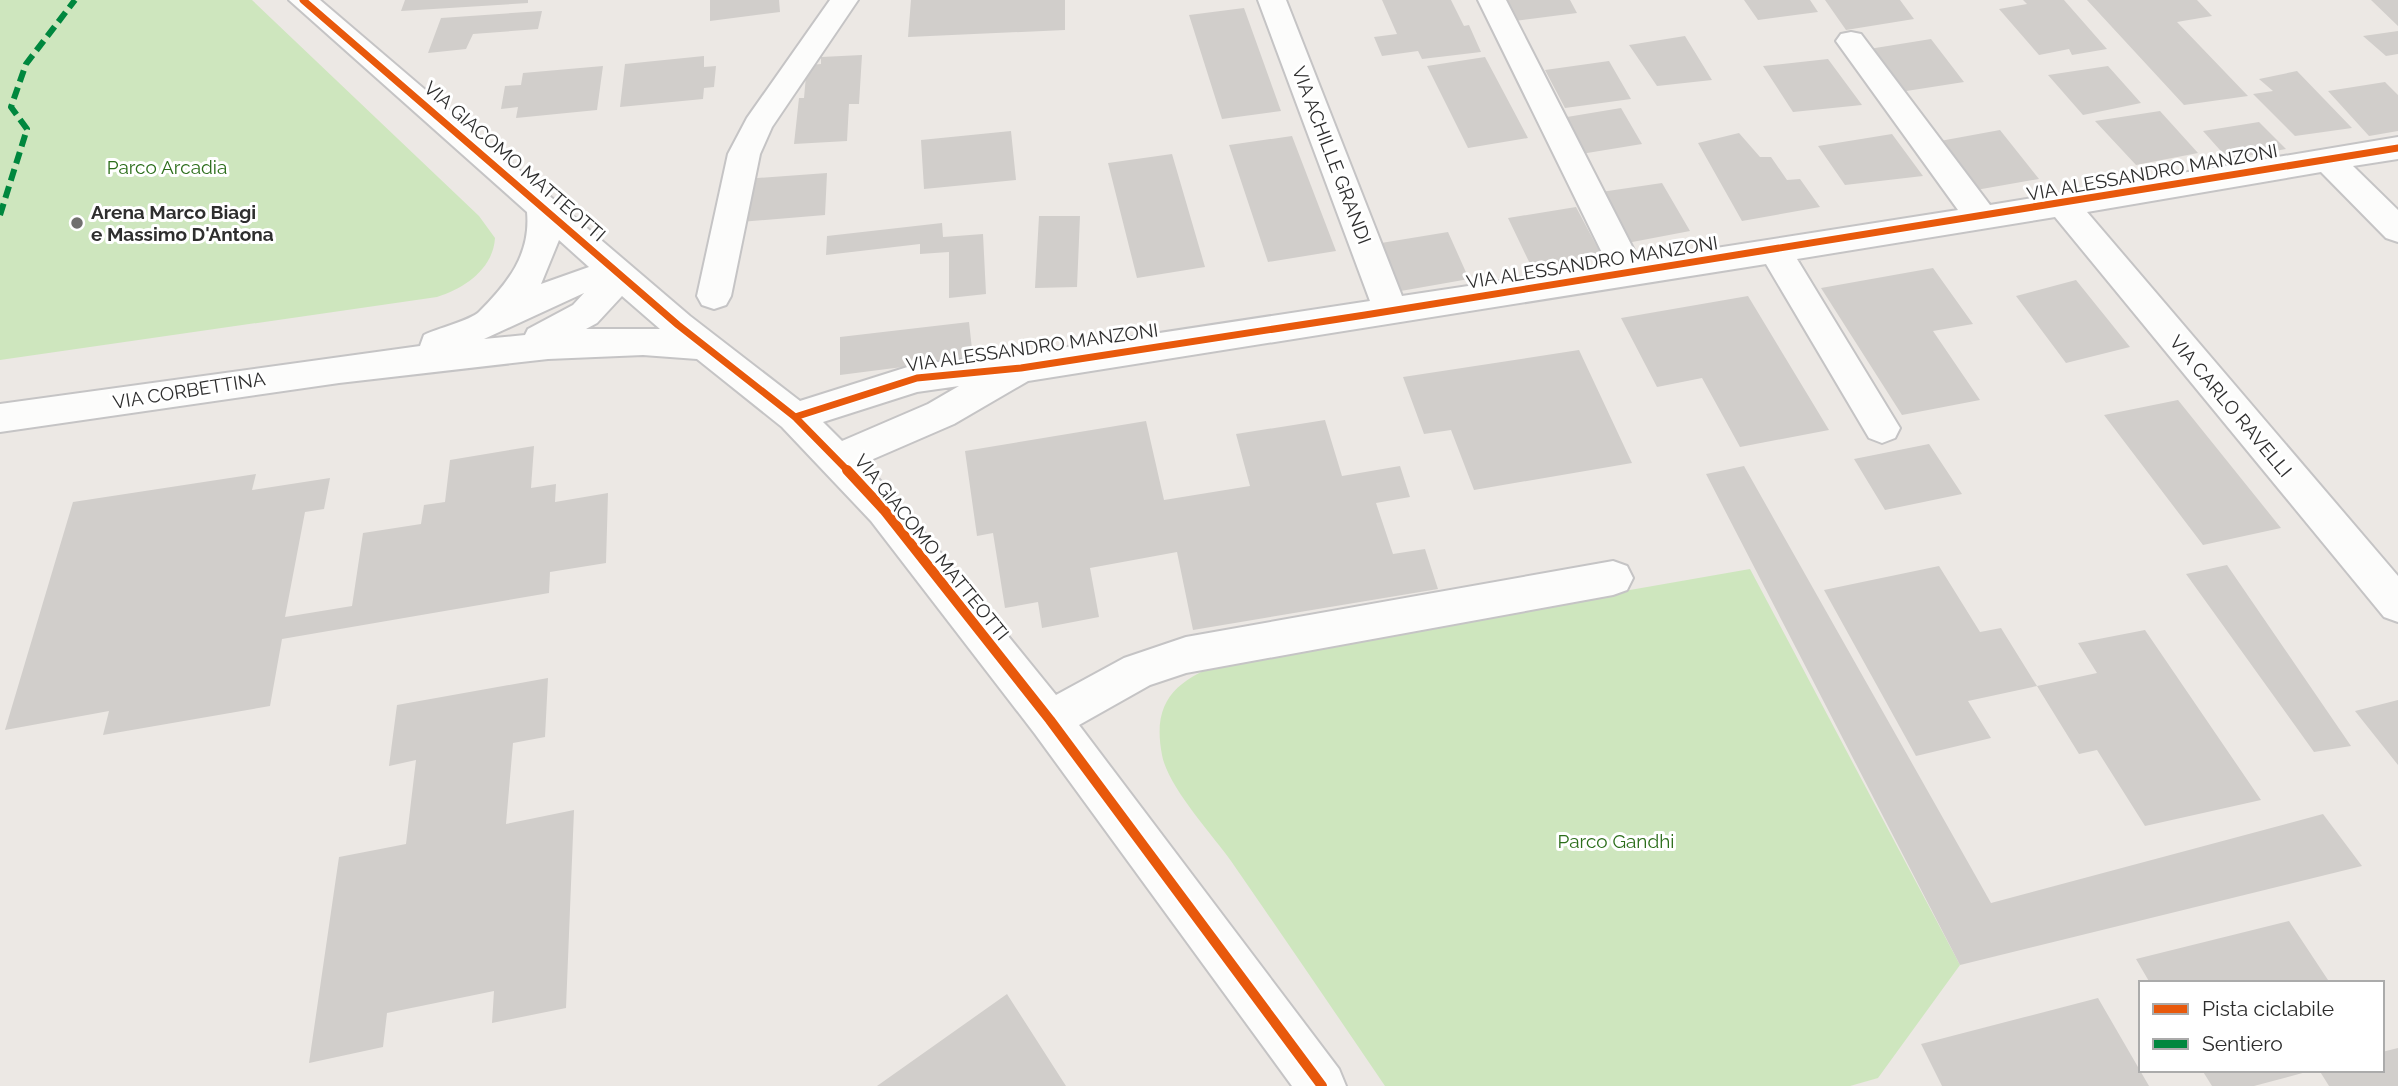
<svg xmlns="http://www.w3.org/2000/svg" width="2398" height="1086" font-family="Raleway,sans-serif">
  <rect width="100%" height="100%" fill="#ece8e4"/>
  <path fill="#cee6be" d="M0 0H252L479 216 495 238C493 269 465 288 437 297L0 360Z
    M1750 569 1960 965 1878 1078 1850 1086H1385C1334 1011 1283 936 1231 861 1212 834 1168 787 1162 755 1151 698 1179 680 1225 661Z"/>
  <path fill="#d1cecb" d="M405 0H528V3L401 11Z
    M710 0H779L780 12 710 21Z
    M911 0H1065V30L908 37Z
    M1382 0H1451L1464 26 1469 25 1481 52 1422 59 1418 51 1382 56 1374 37 1397 34Z
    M1504 0H1570L1577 13 1515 21Z
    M1744 0H1810L1818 12 1758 20Z
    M1825 0H1900L1914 19 1846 30Z
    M2023 0H2064L2107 49 2072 55 2069 49 2039 55 1999 9 2027 4Z
    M2087 0H2197L2212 16 2177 22 2248 96 2184 105Z
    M2371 0H2398V26Z
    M1244 8 1281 111 1222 119 1189 15Z
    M542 11 538 29 473 34 466 49 428 53 441 18Z
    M2398 31V54L2386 56 2363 36Z
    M1685 36 1712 80 1657 86 1629 45Z
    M1931 39 1964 82 1900 92 1869 49Z
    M862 55 859 104H849L847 141 794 144 799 98H804L807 65 821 64V57Z
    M704 56V67L716 66 714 87 704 88 703 99 620 107 625 64Z
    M1485 57 1528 138 1468 148 1427 66Z
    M1828 59 1862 105 1793 112 1763 66Z
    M1609 61 1631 99 1565 108 1545 70Z
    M603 66 597 110 516 118 518 107 501 109 505 86 521 85 523 73Z
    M2108 66 2141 103 2083 115 2048 75Z
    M2297 71 2352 128 2295 136 2253 94 2273 91 2259 79Z
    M2385 82 2398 95V131L2369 136 2328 91Z
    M1621 108 1642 144 1581 154 1561 118Z
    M2160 111 2198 153 2136 165 2095 121Z
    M2259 122 2286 149 2228 159 2203 131Z
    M2000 130 2039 179 1976 190 1940 141Z
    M1011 131 1016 180 924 189 921 140Z
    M1739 133 1760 157H1771L1787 180 1800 179 1820 207 1742 221 1698 143Z
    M1892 134 1923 176 1845 185 1818 146Z
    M1292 136 1336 251 1268 262 1229 145Z
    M1172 154 1205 267 1137 278 1108 163Z
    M827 173 825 215 740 222 744 179Z
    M1662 183 1690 231 1627 243 1601 192Z
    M1576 207 1603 258 1533 270 1508 218Z
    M1039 216H1080L1077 287 1035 288Z
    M942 223 943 237 983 234 986 294 949 298V252L920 254V244L826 255 827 236Z
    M1448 232 1469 279 1395 292 1375 244Z
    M1933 268 1973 324 1933 331 1980 400 1902 415 1821 288Z
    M2076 280 2130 347 2066 363 2016 296Z
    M1748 296 1829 430 1740 447 1702 378 1657 387 1621 318Z
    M969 322 973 358 840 375V337Z
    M1579 350 1632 463 1474 490 1451 430 1424 434 1403 377Z
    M2178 400 2281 528 2203 545 2104 415Z
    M1325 420 1342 476 1400 466 1410 497 1376 503 1393 554 1425 549 1438 589 1193 630 1177 552 1090 568 1099 617 1042 628 1038 602 1005 608 993 533 977 536 965 451 1146 421 1164 500 1250 486 1236 434Z
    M1929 444 1962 494 1885 510 1854 459Z
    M534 446 531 488 556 484 555 502 608 493 606 563 550 572 549 593 282 639 270 706 103 735 109 711 5 730 73 502 256 474 252 490 330 478 324 509 305 512 285 617 352 606 363 533 421 524 424 505 445 502 450 460Z
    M1744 466 1991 903 2323 814 2362 866 1960 965 1706 474Z
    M2227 565 2351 746 2314 752 2186 574Z
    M1939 566 1980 632 2001 628 2037 686 1968 701 1991 738 1916 756 1824 590Z
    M2145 630 2261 800 2145 826 2097 750 2079 754 2037 686 2097 673 2078 643Z
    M548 678 545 737 513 743 506 824 574 810 566 1008 492 1023 494 991 387 1013 383 1047 309 1063 339 857 406 844 416 760 389 766 397 705Z
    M2398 700V765L2355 711Z
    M2289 921 2330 983H2150L2136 959Z
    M1007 994 1066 1086H877Z
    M2098 998 2149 1086H1942L1921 1044Z
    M2398 1048V1086H2329L2319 1070H2382V1052Z
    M2202 1070H2310V1071L2254 1086H2212Z"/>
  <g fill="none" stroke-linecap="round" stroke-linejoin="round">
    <g stroke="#c5c4c5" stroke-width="4">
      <path id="minor" d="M289 0H320L690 316 800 401 917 364 1021 354 1370 301 1258 0H1286L1402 296 1608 265 1478 0H1506L1639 260 1958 210 1836 41 1841 34 1851 32 1861 34 1990 205 2398 137V159L2353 166 2398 210V242L2386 238 2321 172 2087 212 2398 576V622L2384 617 2055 217 1797 259 1900 428 1895 438 1882 443 1869 438 1766 264 1028 381 954 424 864 463 897 499 1056 695 1124 658 1186 637 1613 561 1627 566 1633 578 1627 590 1613 595 1186 673 1150 685 1079 725 1339 1069 1346 1086H1292L1035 734 871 521 782 427 697 359 643 355 548 359 339 383 0 432V404L420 346 424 335C436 329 471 320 479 312 507 284 531 255 527 212ZM559 240 589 267 541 284ZM584 293 573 305 528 329 525 335 484 339ZM622 296 660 329H586L597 323ZM959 386 928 404 842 441 823 422 917 392Z
        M830 0H858L772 127 760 154 731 296 726 305 714 309 702 305 697 296 728 154 747 118Z"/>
    </g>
    <use href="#minor" fill="#fcfcfb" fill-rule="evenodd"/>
    <path stroke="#00873e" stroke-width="6" stroke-dasharray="12 6" stroke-linecap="butt" d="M0 215 27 129 11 107 26 64 75 0"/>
    <g stroke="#fff" stroke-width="10">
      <path id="cycleway-far1" d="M303 0 678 325 795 417 849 472
        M795 417 917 378 1021 368 1365 315 2398 148"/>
    </g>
    <g stroke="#fff" stroke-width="14">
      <path id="cycleway" d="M847 470 884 510 1050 720 1322 1086"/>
    </g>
    <use href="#cycleway-far1" stroke="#e8590c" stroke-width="7"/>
    <use href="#cycleway" stroke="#e8590c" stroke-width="10"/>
  </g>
  <circle fill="#706f6e" stroke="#fff" stroke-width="2.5" cx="77" cy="223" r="7"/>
  <g text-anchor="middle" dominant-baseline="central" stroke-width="6" stroke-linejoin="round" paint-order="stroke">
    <g font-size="19" fill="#2e2e2e" stroke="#fff">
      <text transform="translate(1332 155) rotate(69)">VIA ACHILLE GRANDI</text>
      <text transform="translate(515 161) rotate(41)">VIA GIACOMO MATTEOTTI</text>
      <text transform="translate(2152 172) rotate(-10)">VIA ALESSANDRO MANZONI</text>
      <text transform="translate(1592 262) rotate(-9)">VIA ALESSANDRO MANZONI</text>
      <text transform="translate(1032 347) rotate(-8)">VIA ALESSANDRO MANZONI</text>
      <text transform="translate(189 390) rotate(-9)">VIA CORBETTINA</text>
      <text transform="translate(2231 406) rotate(50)">VIA CARLO RAVELLI</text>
      <text transform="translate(932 547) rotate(51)">VIA GIACOMO MATTEOTTI</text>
    </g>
    <g font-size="19" fill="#2c6e1b" stroke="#fff">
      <text x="167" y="167">Parco Arcadia</text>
      <text x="1616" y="841">Parco Gandhi</text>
    </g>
    <g font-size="19" font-weight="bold" fill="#2e2e2e" stroke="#fff" text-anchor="start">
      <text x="91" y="212">Arena Marco Biagi<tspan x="91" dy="22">e Massimo D'Antona</tspan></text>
    </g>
  </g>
  <rect x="2139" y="981" width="245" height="91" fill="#ffffff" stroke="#ababab" stroke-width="2"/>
  <rect x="2153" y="1004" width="35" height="10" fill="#e8590c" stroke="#ababab" stroke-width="2"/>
  <text x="2202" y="1016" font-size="21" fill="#2e2e2e">Pista ciclabile</text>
  <rect x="2153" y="1039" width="35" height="10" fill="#00873e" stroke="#ababab" stroke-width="2"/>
  <text x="2202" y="1051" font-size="21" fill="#2e2e2e">Sentiero</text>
</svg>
